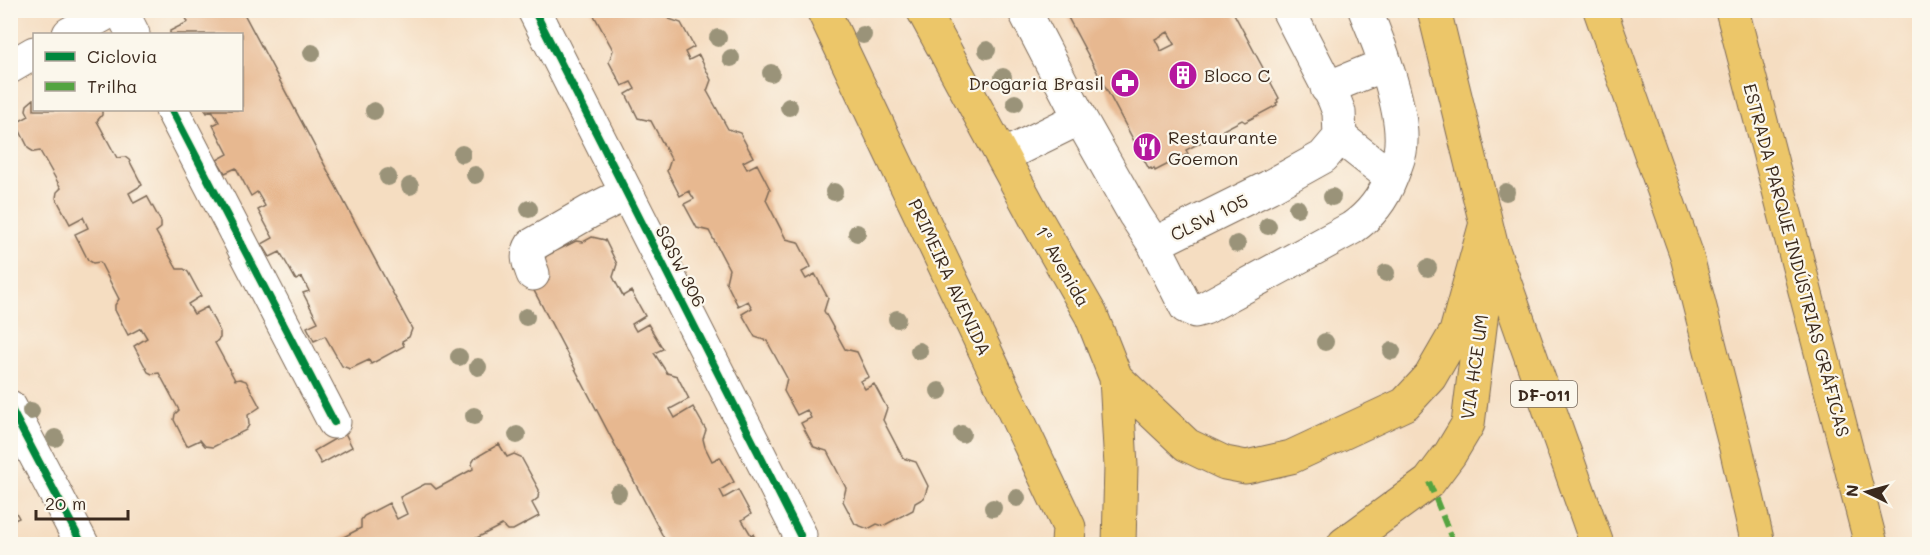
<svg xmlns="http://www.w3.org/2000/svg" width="1930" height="555" font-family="Mali,sans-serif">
  <rect width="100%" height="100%" fill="#fbf7ec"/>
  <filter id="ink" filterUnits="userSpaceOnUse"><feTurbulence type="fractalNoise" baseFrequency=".0167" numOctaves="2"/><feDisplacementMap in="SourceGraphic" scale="12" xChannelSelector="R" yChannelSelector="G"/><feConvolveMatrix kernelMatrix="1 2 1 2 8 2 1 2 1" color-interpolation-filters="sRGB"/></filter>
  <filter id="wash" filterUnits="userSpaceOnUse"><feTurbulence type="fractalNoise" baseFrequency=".008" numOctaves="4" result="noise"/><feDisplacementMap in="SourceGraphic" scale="24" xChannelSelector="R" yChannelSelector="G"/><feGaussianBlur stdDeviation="1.35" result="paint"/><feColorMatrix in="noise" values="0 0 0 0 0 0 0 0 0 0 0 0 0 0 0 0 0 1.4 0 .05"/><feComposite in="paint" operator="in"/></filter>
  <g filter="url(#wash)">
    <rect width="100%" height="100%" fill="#f5ddc1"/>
    <g id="blocks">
      <path fill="#e7b890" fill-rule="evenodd" d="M196 10H242L412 329 409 337 402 341 404 346 371 364 369 360 350 369 342 366 325 336 314 341 307 327 318 322 303 293 309 291 302 277 296 280 280 252 270 257 262 244 273 238 258 210 265 206 257 192 251 196 236 168 225 173 217 160 228 154 213 125 219 122 212 110 207 113 205 110H242V34H170V31L188 22 185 16Z
        M591 10H664L669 19 681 23 694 47 685 52 689 60 699 55 711 80 707 91 728 129 740 133 753 157 743 162 747 169 757 164 770 189 766 200 786 239 798 242 811 267 802 272 806 279 815 274 828 298 824 311 845 349 857 352 869 377 860 381 865 389 874 384 887 408 883 420 903 458 916 462 928 486 924 498 915 503 913 510 883 526 877 524 868 529 855 524 843 501 846 488 827 451 814 447 801 423 811 418 807 410 797 415 784 391 787 378 767 341 755 337 742 314 752 308 748 301 738 306 726 282 729 269 709 231 697 228 684 204 694 199 689 191 680 196 667 171 671 159 651 121 638 118 626 94 635 89 631 82 622 86 609 62 613 50Z
        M1064 10H1232L1279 98 1277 100 1278 102 1276 103 1277 105 1245 122 1242 120 1223 130 1222 135 1210 142 1207 139 1186 150 1188 154 1155 171 1154 168 1152 170 1151 168 1149 169ZM1168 32 1175 44 1161 51 1155 39Z
        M34 99V110H102V115L97 121 117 158 125 157 129 160 142 185 129 193 134 203 147 196 161 222V228L156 232 177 269H184L188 272 201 296 188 304 194 314 207 307 220 332V338L215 343 235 380 240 379 246 381 260 407 248 415 249 425 246 430 213 447 205 446 200 440 187 446 174 420 175 414 179 410 159 373 152 374 148 372 134 346 147 338 141 328 128 335 115 310V305L119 299 100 262 93 263 88 260 75 234 88 228 83 217 70 224 56 198 57 192 61 188 40 151 34 152 29 149 16 123 29 116 26 110 27 105Z
        M592 237 605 240 617 264 613 277 623 296 631 291 645 316 632 324 636 331 648 324 663 349 654 353 667 373 677 376 689 399 670 409 675 418 693 407 706 430 703 439 705 447 712 461 720 457 734 482 720 490 724 498 738 490 751 514 742 520 751 535 753 534 756 540 769 544H667L529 281 544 263 546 256 576 241 583 242Z
        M345 433 352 447 321 464 314 451Z
        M499 444 507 457 514 454 521 457 539 490 538 498 532 503 539 516 513 530H507L502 525 465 544H330L361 528V520L364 516 389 503 397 519 407 514 400 497 425 484H431L436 489 473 469 472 463 475 458Z
        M10 502 19 518 10 522Z"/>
    </g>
  </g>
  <g filter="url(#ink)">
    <use href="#blocks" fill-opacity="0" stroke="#7c6957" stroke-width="1.5"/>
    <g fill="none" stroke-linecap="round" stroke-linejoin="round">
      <g stroke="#7c6957" stroke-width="35">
        <path id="minor" d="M121 10 133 34
          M534 10 800 535
          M1024 10 1080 118 1135 215 1154 244 1186 307 1195 311 1205 308 1352 228C1371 215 1383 199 1391 178 1394 170 1398 161 1400 152 1407 116 1380 45 1365 10
          M69 34 112 10
          M10 67 34 53
          M1327 88 1384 65
          M172 110 334 422
          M1340 137 1391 177
          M1003 156 1080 118
          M1154 244 1269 187 1323 157 1340 137 1339 112 1334 99 1288 10
          M533 274C529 263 525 256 532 245L589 212 627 193
          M10 407 82 544"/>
      </g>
      <g stroke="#7c6957" stroke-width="35">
        <path id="major" d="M823 10 1069 527 1068 544
          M923 10 1035 217 1091 315 1116 378 1121 466 1119 544
          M1434 10 1491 244 1597 544
          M1600 10 1686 253 1736 448 1758 544
          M1732 10 1871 544
          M1116 378 1187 445 1225 463 1246 467 1291 457 1405 404 1430 377 1456 332 1486 223
          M1344 544 1429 482 1450 454 1468 424 1485 287"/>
      </g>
      <use href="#minor" stroke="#fff" stroke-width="33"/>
      <use href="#major" stroke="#ecc669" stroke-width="33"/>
      <path stroke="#54a441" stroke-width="6" stroke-dasharray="12 6" stroke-linecap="butt" d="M1429 482 1454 544"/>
      <g stroke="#fbf7ec" stroke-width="11">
        <path id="cycleway" d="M534 10 800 535
          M172 110 334 422
          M10 407 82 544"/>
      </g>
      <use href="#cycleway" stroke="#00873e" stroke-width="8"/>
    </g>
    <g fill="#9a9379">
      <circle cx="863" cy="35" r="9"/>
      <circle cx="718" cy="38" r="9"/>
      <circle cx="987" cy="50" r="9"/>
      <circle cx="312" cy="53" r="9"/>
      <circle cx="731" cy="58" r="9"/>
      <circle cx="771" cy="73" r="9"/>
      <circle cx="1003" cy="77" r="9"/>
      <circle cx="1015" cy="103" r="9"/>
      <circle cx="789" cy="107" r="9"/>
      <circle cx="374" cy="111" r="9"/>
      <circle cx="462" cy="154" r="9"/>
      <circle cx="475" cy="175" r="9"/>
      <circle cx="388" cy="177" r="9"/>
      <circle cx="410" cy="186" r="9"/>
      <circle cx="834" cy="192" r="9"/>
      <circle cx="1506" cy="192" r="9"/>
      <circle cx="1332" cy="197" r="9"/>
      <circle cx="1297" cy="208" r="9"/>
      <circle cx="529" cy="209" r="9"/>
      <circle cx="1268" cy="226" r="9"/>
      <circle cx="857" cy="233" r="9"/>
      <circle cx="1237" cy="244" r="9"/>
      <circle cx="1428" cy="268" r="9"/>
      <circle cx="1386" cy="273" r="9"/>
      <circle cx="526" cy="317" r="9"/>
      <circle cx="897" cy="319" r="9"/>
      <circle cx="1325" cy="342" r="9"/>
      <circle cx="919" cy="351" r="9"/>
      <circle cx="1392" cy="351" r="9"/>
      <circle cx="459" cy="357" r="9"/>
      <circle cx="478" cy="367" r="9"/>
      <circle cx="939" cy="391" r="9"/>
      <circle cx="31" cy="411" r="9"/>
      <circle cx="474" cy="416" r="9"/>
      <circle cx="962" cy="434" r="9"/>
      <circle cx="517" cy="435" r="9"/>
      <circle cx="55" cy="438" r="9"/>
      <circle cx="618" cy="493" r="9"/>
      <circle cx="1017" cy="498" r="9"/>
      <circle cx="993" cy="508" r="9"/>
    </g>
  </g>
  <defs>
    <g id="building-disc" transform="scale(1.5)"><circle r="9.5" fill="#b5179e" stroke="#fbf7ec"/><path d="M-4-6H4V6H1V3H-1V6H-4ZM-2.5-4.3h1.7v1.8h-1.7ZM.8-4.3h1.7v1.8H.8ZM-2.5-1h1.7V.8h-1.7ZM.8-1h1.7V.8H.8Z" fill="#fff"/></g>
    <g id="pharmacy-disc" transform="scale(1.5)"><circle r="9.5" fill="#b5179e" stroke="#fbf7ec"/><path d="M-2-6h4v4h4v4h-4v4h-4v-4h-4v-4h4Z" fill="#fff"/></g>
    <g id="restaurant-disc" transform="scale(1.5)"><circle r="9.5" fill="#b5179e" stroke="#fbf7ec"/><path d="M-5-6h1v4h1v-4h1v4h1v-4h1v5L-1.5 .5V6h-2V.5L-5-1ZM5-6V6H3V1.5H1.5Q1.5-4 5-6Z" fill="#fff"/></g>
  </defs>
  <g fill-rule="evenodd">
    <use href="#building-disc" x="1183" y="75"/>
    <use href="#pharmacy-disc" x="1125" y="83"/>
    <use href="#restaurant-disc" x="1147" y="147"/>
  </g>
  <g text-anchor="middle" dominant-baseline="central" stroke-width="4.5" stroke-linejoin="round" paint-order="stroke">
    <rect fill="#fbf7ec" stroke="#75685c" stroke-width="1.5" x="1511" y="381" width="66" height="26" rx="4.5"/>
    <g font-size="16" font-weight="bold" fill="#3b2a1e">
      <text x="1544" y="394">DF-011</text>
    </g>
    <g font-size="18" fill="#3b2a1e" stroke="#fbf7ec" text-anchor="start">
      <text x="1204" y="75">Bloco C</text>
      <text x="1104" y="83" text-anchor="end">Drogaria Brasil</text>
      <text x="1168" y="137">Restaurante<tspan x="1168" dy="21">Goemon</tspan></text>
    </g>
    <g font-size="18" fill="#3b2a1e" stroke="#fbf7ec">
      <text transform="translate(1209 217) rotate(-26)">CLSW 105</text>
      <text transform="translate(1797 260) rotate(75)">ESTRADA PARQUE INDÚSTRIAS GRÁFICAS</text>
      <text transform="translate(681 266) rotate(63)">SQSW 306</text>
      <text transform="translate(1063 266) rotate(60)">1ª Avenida</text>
      <text transform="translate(950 277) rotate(65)">PRIMEIRA AVENIDA</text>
      <text transform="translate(1474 367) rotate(-82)">VIA HCE UM</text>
    </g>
  </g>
  <rect width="1930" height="555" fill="none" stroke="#fbf7ec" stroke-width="36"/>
  <rect x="33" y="33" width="210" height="78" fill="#fbf7ec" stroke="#aea59a" stroke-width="1.5"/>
  <rect x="45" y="52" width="30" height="9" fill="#00873e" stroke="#aea59a" stroke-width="1.5"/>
  <text x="87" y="63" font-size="18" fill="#3b2a1e">Ciclovia</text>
  <rect x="45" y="82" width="30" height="9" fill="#54a441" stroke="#aea59a" stroke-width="1.5"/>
  <text x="87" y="93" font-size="18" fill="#3b2a1e">Trilha</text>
  <g transform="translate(1867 492) rotate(275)" stroke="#fbf7ec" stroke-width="4.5" paint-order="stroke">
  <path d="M0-4.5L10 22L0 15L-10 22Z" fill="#3b2a1e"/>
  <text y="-9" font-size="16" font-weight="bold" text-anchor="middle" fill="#3b2a1e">N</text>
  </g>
  <path d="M36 510v9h92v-9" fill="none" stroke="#3b2a1e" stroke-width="3"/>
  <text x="45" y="510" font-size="18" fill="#3b2a1e" stroke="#fbf7ec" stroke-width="4.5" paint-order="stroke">20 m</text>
</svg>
